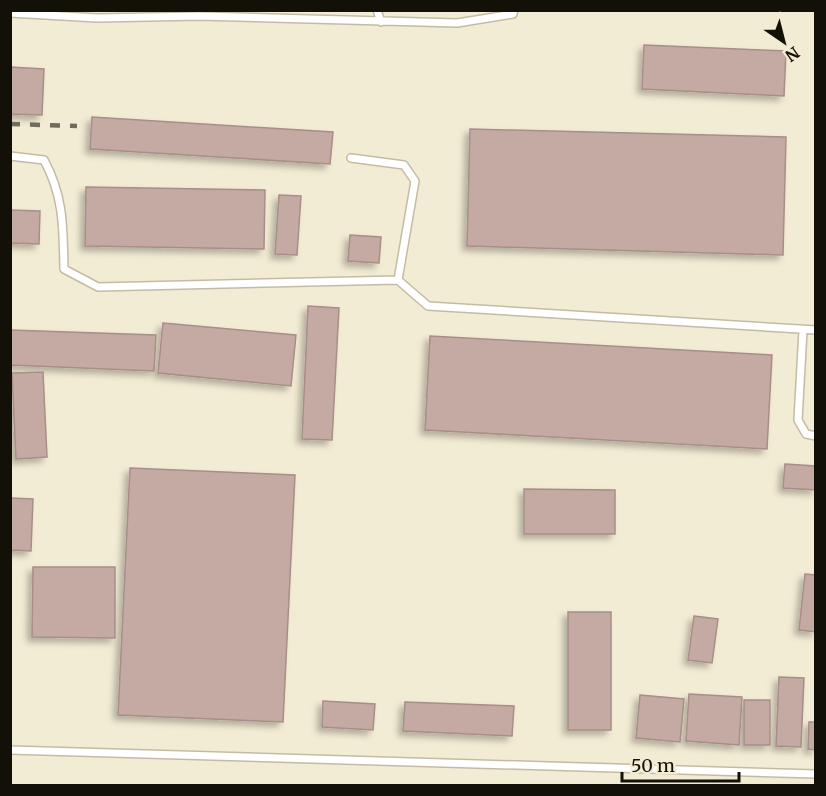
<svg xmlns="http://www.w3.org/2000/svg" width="826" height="796" font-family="Merriweather,serif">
  <defs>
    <filter id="shadow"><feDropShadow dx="-4.5" dy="4.5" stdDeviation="3" flood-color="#0004"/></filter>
  </defs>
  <rect width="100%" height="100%" fill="#f3ecd4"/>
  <path fill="#c5aaa4" stroke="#a88e88" stroke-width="1.5" filter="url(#shadow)" d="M644 45 786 51 784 96 642 89Z
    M10 67 44 69 42 115 10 114Z
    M92 117 333 132 330 164 90 149Z
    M470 129 786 137 783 255 467 246Z
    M86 187 265 190 264 249 85 246Z
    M279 195 301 196 297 255 275 254Z
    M10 210 40 211 39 244 10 243Z
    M350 235 381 237 379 263 348 261Z
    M308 306 339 308 332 440 302 439Z
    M163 323 296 335 291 386 158 373Z
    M10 330 156 335 154 371 10 365Z
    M430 336 772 355 767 449 425 430Z
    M43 372 47 457 16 459 12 373Z
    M785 464 816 466V490L783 488Z
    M130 468 295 475 283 722 118 715Z
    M524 489 615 490V534H524Z
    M10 498 33 499 31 551 10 550Z
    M33 567H115V638L32 637Z
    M805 574 816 575V632L799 630Z
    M568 612H611V730H568Z
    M694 616 718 619 712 663 688 660Z
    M779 677 804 678 801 747 776 746Z
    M689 694 742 697 739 745 686 741Z
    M640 695 684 699 680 742 636 738Z
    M744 700H770V745H744Z
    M323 701 375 704 373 730 322 727Z
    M405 702 514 706 512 736 403 731Z
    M809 722H816V750L808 749Z"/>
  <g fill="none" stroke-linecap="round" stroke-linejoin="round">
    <g stroke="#c3bca5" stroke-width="10">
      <path id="service" d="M377 10 381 22
        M10 13 97 18 200 16 457 23 513 14 514 10
        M10 156 44 160C64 197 63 227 64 269L98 287 398 280 428 306 816 330
        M351 158 404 165 415 181 398 280
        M803 330 798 420 806 434 816 436
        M10 750 816 774"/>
    </g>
    <use href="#service" stroke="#fff" stroke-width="7"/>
    <path stroke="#706b5d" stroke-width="4.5" stroke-dasharray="10 10" stroke-linecap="butt" d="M10 124 77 126"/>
  </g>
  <rect width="826" height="796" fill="none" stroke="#131008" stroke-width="24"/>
  <g transform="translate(784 42) rotate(145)" stroke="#f3ecd4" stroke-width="4.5" paint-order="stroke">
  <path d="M0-4.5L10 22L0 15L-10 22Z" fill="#131008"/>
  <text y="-9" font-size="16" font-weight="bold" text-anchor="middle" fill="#131008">N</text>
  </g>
  <path d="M622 772v9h117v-9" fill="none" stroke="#131008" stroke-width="3"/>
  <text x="631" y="772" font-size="18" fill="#131008" stroke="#f3ecd4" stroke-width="4.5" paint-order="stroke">50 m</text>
</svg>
